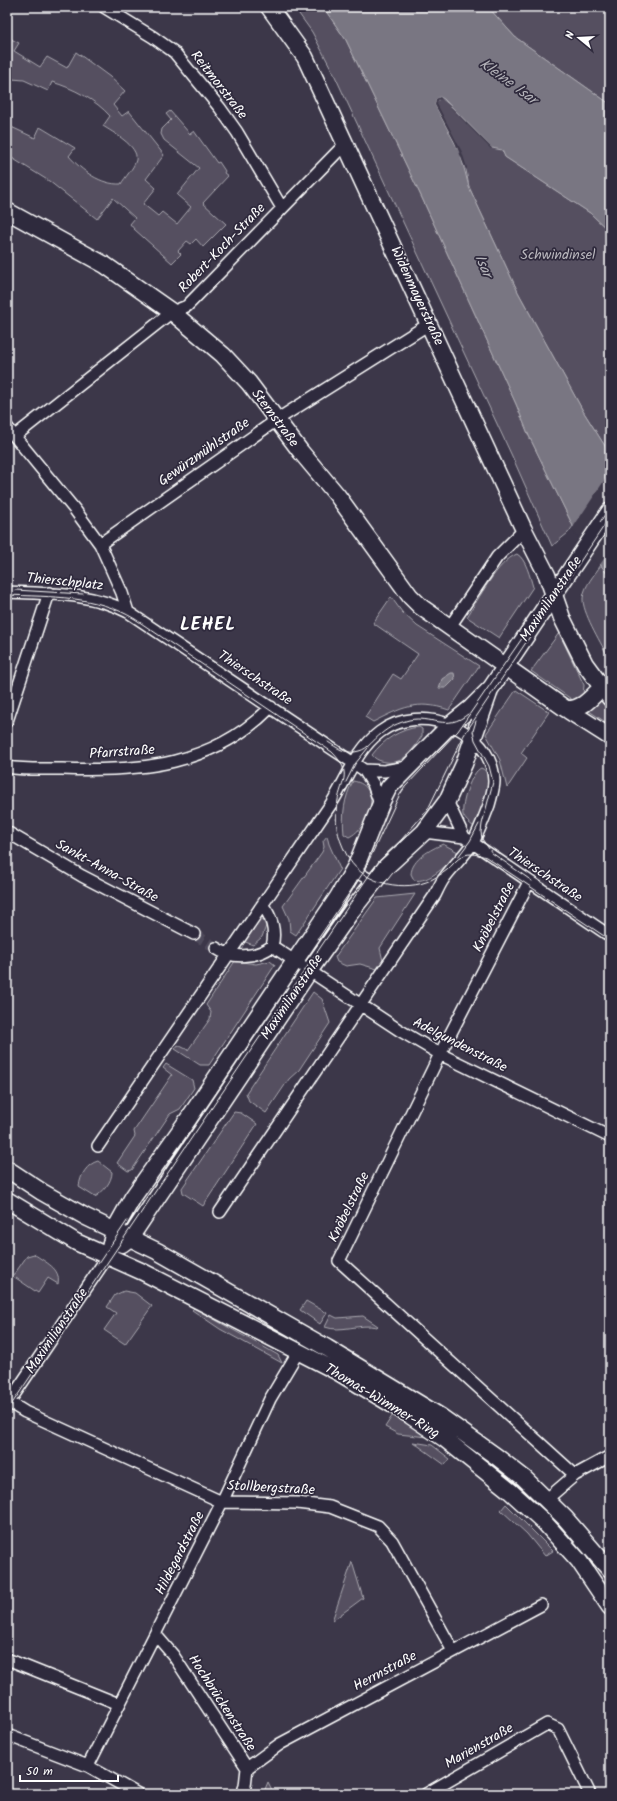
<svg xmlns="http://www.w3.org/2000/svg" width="617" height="1801" font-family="Kalam,sans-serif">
  <rect width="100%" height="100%" fill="#3c3749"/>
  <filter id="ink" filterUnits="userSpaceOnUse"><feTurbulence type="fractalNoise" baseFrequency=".025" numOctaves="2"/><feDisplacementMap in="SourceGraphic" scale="8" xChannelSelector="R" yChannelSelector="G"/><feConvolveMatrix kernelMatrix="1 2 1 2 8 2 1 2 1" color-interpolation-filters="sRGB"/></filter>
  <g filter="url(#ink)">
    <path fill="#555060" stroke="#aaa8b0" d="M294 7H323L346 40 422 198 516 404 529 436 573 526 568 533 552 546 512 456 334 74 312 32Z
      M488 7H610V104L515 37Z
      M7 37 19 43 14 51 40 67 47 57 67 68 76 52 110 77 125 91 113 105 122 116 129 111 164 155 146 179 156 188 143 204 158 216 162 212 177 224 191 207 177 195 199 168 164 140 161 134 162 129 171 120 166 114 170 111 190 134 194 131 217 163 219 162 225 171 224 173 228 176 203 203 226 224 203 247 196 239 191 244 187 241 178 251 181 254 172 263 134 229 130 224 135 218 113 198 97 219 49 181 7 155V125L35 138 40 127 75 148 69 156C82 171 101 185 121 184 125 177 134 168 136 160 139 146 112 132 103 126L110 116C96 100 73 88 52 82L48 91 24 80 12 79 7 83Z
      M440 97 503 150 505 157 590 213 610 232V454L583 411 518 292 469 187 466 170 435 105Z
      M517 554C526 559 530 577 533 587L499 638 467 617C478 600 498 561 517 554Z
      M601 565 610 578V656L607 655C600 641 582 612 583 598 584 586 595 574 601 565Z
      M391 597 402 612 417 626 479 666 449 710C417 699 401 708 373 722L365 717 393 674 401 679 418 654 373 623Z
      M559 633 584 685 583 696 574 701 531 671Z
      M516 690 549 712 521 753 527 758 507 788 500 760 486 734Z
      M601 699 610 711V725L589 711Z
      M419 727 422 729V736C413 749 404 765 386 762 380 761 376 760 372 755 383 740 400 729 419 727Z
      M481 768C499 774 480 816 474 827 469 823 465 820 463 815 461 804 471 772 481 768Z
      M353 781C384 786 369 828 349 837L344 834C342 815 344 798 353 781Z
      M327 836 329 844 340 869 296 935 290 931 289 919 283 906 322 852 324 847 323 841Z
      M443 844 458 852C450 863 428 884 414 880L411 874C412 859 431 849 443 844Z
      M415 894 380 948 383 961 377 969 360 964 346 966 337 962 335 957 377 898Z
      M259 918 263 920 266 926 262 937 253 945 243 941Z
      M235 961 256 964 270 961 275 965 209 1065H200L175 1049 178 1045 188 1050 210 1019 211 1012 206 1005Z
      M313 992 322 999 330 1023 299 1070 289 1079 266 1113 249 1101 246 1093Z
      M166 1064 192 1080 194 1088 180 1109 170 1114 132 1170 128 1171 117 1163 135 1136 134 1131 172 1075 163 1068Z
      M234 1112 241 1113 257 1124 203 1206 183 1193 182 1188Z
      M98 1161 112 1172C112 1182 103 1192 95 1197L79 1187C80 1175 87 1164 98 1161Z
      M34 1254C46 1263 61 1268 58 1284L48 1278 38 1293 13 1276 27 1256Z
      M124 1291 135 1293 152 1306 125 1344 104 1330 116 1313 107 1307 115 1295Z
      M306 1301 327 1313 320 1324 300 1310Z
      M194 1308 278 1355 282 1363 220 1329 192 1310Z
      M248 1312 303 1341 300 1346 247 1317 246 1315Z
      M331 1315 337 1318 363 1316 378 1326 377 1327C360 1323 341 1333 325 1327Z
      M394 1413 428 1437 398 1434 385 1427Z
      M413 1442 432 1445 450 1459 445 1465Z
      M506 1504 553 1551 545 1556 527 1534 501 1510Z
      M352 1562 363 1598 332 1621Z
      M268 1782 274 1794H263Z"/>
    <path fill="#797682" stroke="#afadb4" d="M323 7H488L515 37 610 104V232L590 213 505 157 502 150 492 148 444 99 440 97 436 99 435 105 460 153 469 187 518 292 583 411 610 454V578L573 526 529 436 516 404 422 198 346 40Z
      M451 673H454L455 679 446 688H439L442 679Z"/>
    <path fill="#3c3749" d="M440 97 492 148 491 149 443 100 440 99 438 100 437 104 462 152 467 168 466 170 455 142 435 105 436 99Z
      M610 472V550L599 566 572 529Z"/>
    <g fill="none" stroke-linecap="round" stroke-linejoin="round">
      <path stroke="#504b5b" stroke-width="11" stroke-dasharray="11 5.5" stroke-linecap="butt" d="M194 934 216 948"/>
      <g stroke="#fff" stroke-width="14">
        <path id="minor" d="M104 7 153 37 174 52 220 108 237 132 282 208
          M7 427 75 510 100 544 122 593 128 612
          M15 436 172 312 187 306 346 143
          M100 544 278 419 429 324
          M7 592C48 594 91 592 128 612L364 770 373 784 380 804
          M449 628 497 557 524 530
          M7 721 49 593
          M7 767C25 770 44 769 62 769 140 772 213 766 271 707
          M364 770 384 771 407 767
          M447 801 464 837
          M7 832 82 876 194 934
          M424 832 464 837 610 936
          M355 868 360 874 374 882
          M529 882 440 1054 339 1261 575 1475
          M272 946 399 1030 440 1054 610 1137
          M216 948C231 959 257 958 272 946 276 932 272 916 262 905
          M98 1146 331 804C347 779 356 750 380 732 420 702 492 728 494 781 494 789 491 797 489 805 484 818 479 832 472 844 464 856 454 865 445 877 441 882 438 889 435 895L220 1212
          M7 1401 25 1412 222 1502 297 1503 330 1507 378 1526 392 1541 453 1651
          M7 1405 108 1256
          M547 1499 575 1475 610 1456
          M155 1634 173 1655 247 1768 245 1786 242 1794
          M7 1659 119 1704
          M7 1735 88 1766 138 1794
          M88 1766 222 1502 270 1399 298 1352
          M247 1768 280 1744 541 1605
          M426 1794 547 1724 558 1729 590 1794"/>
      </g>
      <g stroke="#fff" stroke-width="19">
        <path id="secondary" d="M269 7 305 57 524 530 547 575 562 618 585 664 610 698
          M7 211 105 265 172 312 223 355 249 383 301 452 337 495 410 596 421 607 566 709 610 737
          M566 709C582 710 591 698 602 687
          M7 1169 42 1192 86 1217 157 1251 327 1348 441 1417 497 1457 524 1478 565 1518 610 1570
          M7 1200 76 1242 143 1272 338 1372 408 1414 445 1439 510 1491 543 1521 579 1561 610 1607
          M122 1244 130 1238 142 1220 310 970 353 909 386 867 424 832 447 801 464 764 489 693
          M108 1256 114 1231 133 1197 189 1118 338 897 356 866 382 801 389 787 450 725 471 708 491 688 610 511"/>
      </g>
      <use href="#minor" stroke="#2f2a3d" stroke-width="11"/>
      <use href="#secondary" stroke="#2f2a3d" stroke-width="16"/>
      <path stroke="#fff" stroke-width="1" d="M600 522 610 507
        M15 590 83 594
        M7 595C52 597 95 595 135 619L332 752C355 775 339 782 337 807 334 827 340 843 349 859 365 885 406 892 431 880 436 877 442 874 447 870 452 866 456 859 463 856 469 852 479 855 486 857L610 940
        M476 721 473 731 475 740 489 766 493 782 482 824 481 832 482 839 492 853 532 881
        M328 742C337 748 347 755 359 751 368 749 374 739 381 734 389 727 398 723 409 720 432 715 446 732 468 714
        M346 782 355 764 368 748
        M458 857 470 841 479 824
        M318 939 363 873 399 796 405 787 458 731 523 637
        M98 1264 127 1221
        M7 1411 370 874 380 860 402 839 428 809 464 735 610 517"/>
    </g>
  </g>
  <g text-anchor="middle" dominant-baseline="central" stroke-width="3.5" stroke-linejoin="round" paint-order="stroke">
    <g font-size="14" fill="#fff" stroke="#2f2a3d">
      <text transform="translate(219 85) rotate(52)">Reitmorstraße</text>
      <text transform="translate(222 248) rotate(-46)">Robert-Koch-Straße</text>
      <text transform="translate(417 296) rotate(65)">Widenmayerstraße</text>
      <text transform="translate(275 418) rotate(53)">Sternstraße</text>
      <text transform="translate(204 452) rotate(-35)">Gewürzmühlstraße</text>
      <text transform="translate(65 582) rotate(6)">Thierschplatz</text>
      <text transform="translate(551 599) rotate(-56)">Maximilianstraße</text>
      <text transform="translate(255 678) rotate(34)">Thierschstraße</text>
      <text transform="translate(122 752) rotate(-4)">Pfarrstraße</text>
      <text transform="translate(107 871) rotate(29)">Sankt-Anna-Straße</text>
      <text transform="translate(545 875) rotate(34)">Thierschstraße</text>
      <text transform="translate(494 917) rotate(-63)">Knöbelstraße</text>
      <text transform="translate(292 997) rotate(-56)">Maximilianstraße</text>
      <text transform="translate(460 1045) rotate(27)">Adelgundenstraße</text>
      <text transform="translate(349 1207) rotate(-64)">Knöbelstraße</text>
      <text transform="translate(57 1331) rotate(-56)">Maximilianstraße</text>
      <text transform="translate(382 1401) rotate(31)">Thomas-Wimmer-Ring</text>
      <text transform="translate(271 1488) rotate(3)">Stollbergstraße</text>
      <text transform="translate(180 1553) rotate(-63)">Hildegardstraße</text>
      <text transform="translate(385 1671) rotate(-28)">Herrnstraße</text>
      <text transform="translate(222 1703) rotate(57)">Hochbrückenstraße</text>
      <text transform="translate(479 1746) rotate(-30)">Marienstraße</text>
    </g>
    <g font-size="14" fill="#bbb9bf" stroke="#2f2a3d">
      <text x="558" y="255">Schwindinsel</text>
    </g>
    <g font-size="15" font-style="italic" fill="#b5b4ba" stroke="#2f2a3d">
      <text transform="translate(508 82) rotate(36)">Kleine Isar</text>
      <text transform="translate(483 266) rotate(67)">Isar</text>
    </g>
    <g font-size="18" font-weight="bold" letter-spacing="1" fill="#fff" stroke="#2f2a3d">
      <text x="208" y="625">LEHEL</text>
    </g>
  </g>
  <rect width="617" height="1801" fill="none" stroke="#2f2a3d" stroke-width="24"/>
  <rect x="12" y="12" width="593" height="1777" fill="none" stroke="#fff" stroke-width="1.5" filter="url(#ink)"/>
  <g transform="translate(579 38) rotate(288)" stroke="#2f2a3d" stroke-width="3" paint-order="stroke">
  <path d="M0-3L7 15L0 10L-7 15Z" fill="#ffffff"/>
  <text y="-6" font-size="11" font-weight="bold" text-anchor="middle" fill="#ffffff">N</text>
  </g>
  <path d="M20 1775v6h98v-6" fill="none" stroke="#ffffff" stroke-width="2"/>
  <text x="26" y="1775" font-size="12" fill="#ffffff" stroke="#2f2a3d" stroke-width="3" paint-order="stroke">50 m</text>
</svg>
